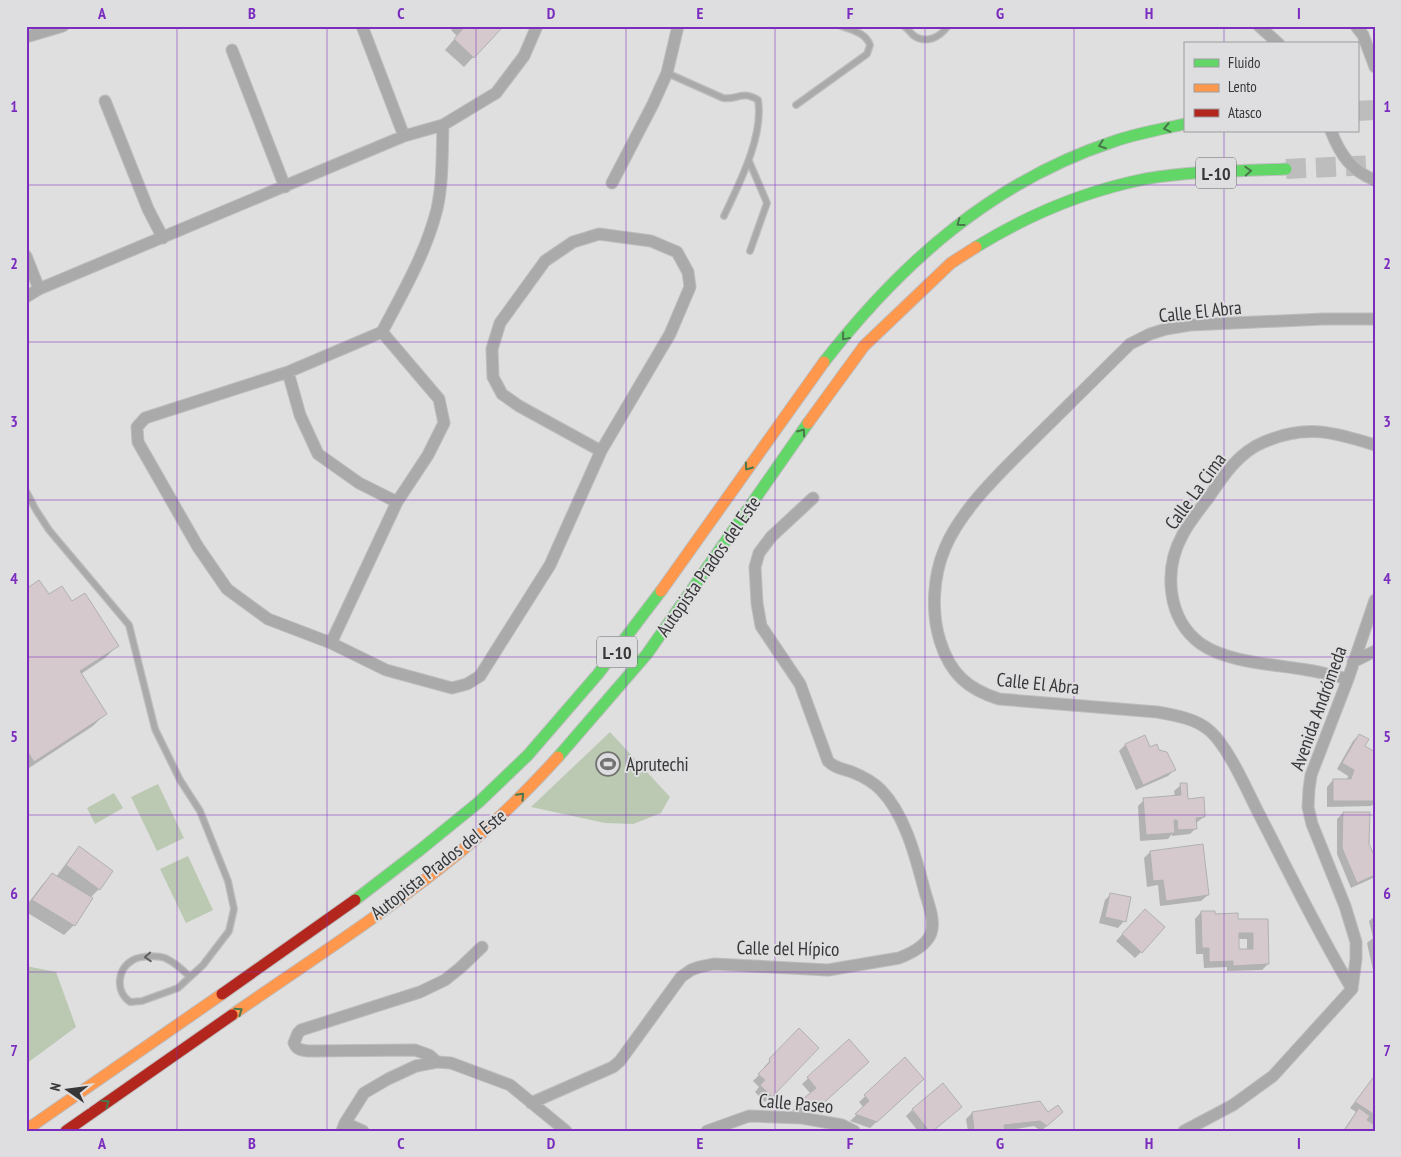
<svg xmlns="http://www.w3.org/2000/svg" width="1401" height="1157" font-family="'PT Sans Narrow',sans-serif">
  <rect width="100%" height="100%" fill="#dfdfdf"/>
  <path fill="#bbc8b2" d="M610 732 670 797 661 813 633 824 605 823 531 807Z
    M158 784 184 838 157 851 131 797Z
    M114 793 123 808 95 824 87 808Z
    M188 856 213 910 186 923 160 869Z
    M26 966 56 972 76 1027 26 1064Z"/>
  <path fill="#0003" fill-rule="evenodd" d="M455 26H496L499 29 464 67 445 50 457 36 451 30Z
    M26 590 72 603 118 645 105 658 81 674 106 713 93 726 26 770Z
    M1359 735 1363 747 1375 754V803L1371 806 1327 807V787L1333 780H1347L1348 776 1337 769 1353 741Z
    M1144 736 1150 749 1159 751 1174 770 1168 776 1136 790 1119 751 1125 745Z
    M1181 785 1186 800 1204 817 1196 823V828L1190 834 1172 836V834L1168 839 1140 841 1138 806 1144 800 1175 797 1174 791Z
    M1343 813 1368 844 1375 860V877L1351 888 1337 854V819Z
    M1202 846 1208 895 1201 901 1160 906 1158 885 1147 887 1144 858 1150 852Z
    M79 848 99 889 90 898H92L74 925 64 935 26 912V906L42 885 52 875 56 877 70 858Z
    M1111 894 1124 921 1118 928 1099 923 1105 900Z
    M1201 912 1237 921 1267 920 1268 964 1262 970 1227 971V967L1204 968 1203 954H1196L1195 919ZM1238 939H1247V950H1238Z
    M1139 916 1141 952 1135 958 1116 941Z
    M1375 916V979L1367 943 1373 938 1369 921Z
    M799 1030 818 1048 765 1102 755 1092 759 1087 753 1081 764 1070V1067Z
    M849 1041 862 1068 811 1114 792 1111 811 1094 802 1084Z
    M905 1059 916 1085 870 1128 850 1121 864 1108 859 1102Z
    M1375 1076V1131H1343L1356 1112 1350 1108Z
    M912 1110 932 1131H918L906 1116Z
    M972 1113 1048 1114 1055 1119 1041 1131 1034 1126 1003 1131H968L966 1119Z"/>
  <path fill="#d5c9ce" stroke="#b1b1b1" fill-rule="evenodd" d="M465 26H498L501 29 474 58 454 39Z
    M39 580 49 594 62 586 72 601 85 593 119 646 80 671 107 714 34 762 26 749V589Z
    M1359 734 1369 739 1365 746 1375 752V801H1333V779H1351L1354 770 1342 763Z
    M1145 735 1150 747 1157 744 1159 750 1167 752 1176 770 1143 785 1125 744Z
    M1180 783H1187L1188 799 1204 797 1205 817 1196 818 1197 829 1178 830 1177 820H1174L1175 833 1146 835 1143 798 1181 795Z
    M1343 812H1370L1369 844 1375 857V875L1357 883 1342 848Z
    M1203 844 1209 895 1166 901 1163 880 1153 881 1150 851Z
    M79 846 113 871 100 890 66 865Z
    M52 873 93 898 75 926 32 900Z
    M1110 893 1131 897 1126 922 1105 917Z
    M1145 909 1165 927 1142 953 1122 934Z
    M1201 911H1215V914L1238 913V919H1268L1269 964 1233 966V961L1209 962V948H1202ZM1239 933H1253V949H1239Z
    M799 1028 819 1048 772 1097 760 1085 765 1080 758 1074 770 1062 769 1059Z
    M849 1039 869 1062 818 1108 796 1105 816 1088 807 1077Z
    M905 1057 924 1079 877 1122 855 1114 869 1101 864 1095Z
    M1375 1075V1115L1355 1102Z
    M943 1083 962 1107 933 1131H929L912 1109Z
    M1040 1101 1048 1112 1058 1105 1063 1112 1047 1126 1040 1121 1004 1125 1005 1131H974L972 1112Z
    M1359 1108 1370 1116 1367 1120 1375 1125V1131H1344Z"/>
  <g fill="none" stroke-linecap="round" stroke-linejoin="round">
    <path stroke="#bdbdbe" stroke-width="20" stroke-dasharray="20 10" stroke-linecap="butt" d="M1357 111 1375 110
      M1286 169 1375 165"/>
    <g stroke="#bdbdbe" stroke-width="8">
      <path id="lane" d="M904 26C908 29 910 32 913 35 926 45 940 37 948 26
        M667 73 723 98C738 100 742 90 758 100 764 136 739 184 724 216
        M796 105 867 54 870 45C866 33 852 30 841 26
        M749 161 767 203 750 251
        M26 491 36 510 49 530 129 625 155 729 180 780 200 811 228 881 234 909 229 931 203 965 178 988 142 1001 130 1002C115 991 117 969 133 960 140 956 157 955 165 958 174 962 183 970 190 977"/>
    </g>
    <g stroke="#bdbdbe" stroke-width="13">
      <path id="street" d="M362 26 404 136
        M1259 26 1279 44
        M1356 26 1363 35 1375 67
        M26 37 63 26
        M232 50 285 187
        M105 101 148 209 163 238
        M443 125C442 153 443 182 437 209 426 253 403 292 382 332L288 372 145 418 137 427 138 442 198 547 227 589 268 619 331 643 386 670 452 688 467 684 480 676 550 565 601 451 670 334 690 287 688 272 677 252 651 241 599 234 573 242 545 261 500 323 492 349 493 377 502 394 519 406 601 451
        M1331 131C1340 154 1351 171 1375 180
        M612 183 653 104 667 73 678 26
        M26 256 39 289
        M26 297 39 289 404 136 443 125 496 93 524 56 537 26
        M288 372 300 415 318 454 359 483 397 502
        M331 643 397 502 428 455 444 423 439 399 382 332
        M1353 662 1375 651
        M1348 679C1334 676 1321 672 1307 670 1274 664 1229 663 1201 644 1167 619 1163 570 1183 534 1190 521 1200 509 1209 497 1223 476 1239 452 1264 442 1306 424 1334 432 1375 445
        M1352 989C1317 931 1288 870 1257 810 1246 788 1228 747 1210 731 1197 719 1175 715 1157 712L999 699C967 689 950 673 940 641 931 612 933 576 945 548 962 507 1007 466 1038 435 1069 404 1100 374 1130 344L1150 334 1166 329 1190 325 1323 319H1375
        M437 1062 429 1055 415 1050 308 1051C301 1050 297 1050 294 1043L298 1033 301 1030 420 992 445 980 460 968 482 947
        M531 1103 613 1067 620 1061 681 977 691 970 699 967 714 964 828 970 899 958C912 953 930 944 932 929 934 917 928 903 925 892 916 859 906 816 881 790 873 782 862 776 852 772 844 769 834 768 828 761L800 684 761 626 757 603 755 567 759 553 771 537 813 498
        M345 1123 363 1131
        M342 1131 345 1123 364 1093 388 1079 416 1066 437 1062 451 1063 510 1085 566 1131
        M707 1131 749 1116 802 1118 842 1125 854 1131
        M1184 1131 1233 1105 1273 1076 1352 989 1356 959V942L1345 906 1312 824 1308 807 1309 789 1311 775 1348 679 1375 600"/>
    </g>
    <g stroke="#bdbdbe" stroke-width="13">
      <path id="fast" d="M976 247C1028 215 1085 191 1145 179 1191 171 1239 171 1286 169
        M824 362C902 262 993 181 1115 141 1138 133 1162 129 1185 124
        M558 757 647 654 808 423
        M355 900 420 850 479 802 528 755 598 674 661 591"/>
    </g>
    <g stroke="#bdbdbe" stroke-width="13">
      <path id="slow" d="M808 423 864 346 951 263 976 247
        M661 591 824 362
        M232 1015C308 962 388 911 460 852 495 823 527 791 558 757
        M26 1130 222 994"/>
    </g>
    <g stroke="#bdbdbe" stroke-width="13">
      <path id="jam" d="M222 994 355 900
        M66 1131 232 1015"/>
    </g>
    <use href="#lane" stroke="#aaa" stroke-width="5.5"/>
    <use href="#street" stroke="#aaa" stroke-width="11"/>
    <use href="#fast" stroke="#63d668" stroke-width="11"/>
    <use href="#slow" stroke="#ff974d" stroke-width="11"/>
    <use href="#jam" stroke="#b3261e" stroke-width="11"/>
  </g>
  <defs><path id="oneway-chevron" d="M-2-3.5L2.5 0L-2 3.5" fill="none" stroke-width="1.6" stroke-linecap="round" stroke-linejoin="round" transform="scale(1.25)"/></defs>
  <g stroke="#49774b">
    <use href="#oneway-chevron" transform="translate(1167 128) rotate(169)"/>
    <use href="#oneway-chevron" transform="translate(1102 145) rotate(160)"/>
    <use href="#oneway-chevron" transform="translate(1248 171) rotate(-3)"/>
    <use href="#oneway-chevron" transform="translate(960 223) rotate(144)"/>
    <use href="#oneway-chevron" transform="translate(845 337) rotate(130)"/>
    <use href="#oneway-chevron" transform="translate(802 432) rotate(-55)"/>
    <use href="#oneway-chevron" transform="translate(748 467) rotate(125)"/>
    <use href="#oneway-chevron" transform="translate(521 796) rotate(-46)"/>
    <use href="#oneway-chevron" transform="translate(239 1011) rotate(-35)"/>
    <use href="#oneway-chevron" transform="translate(106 1103) rotate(-35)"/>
  </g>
  <use stroke="#5f5f60" href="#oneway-chevron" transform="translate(148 957) rotate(176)"/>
  <path fill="none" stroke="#7b2cbf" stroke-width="1" stroke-opacity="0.55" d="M177 26V1131M327 26V1131M476 26V1131M626 26V1131M775 26V1131M925 26V1131M1074 26V1131M1224 26V44M1224 131V1131M26 185H1375M26 342H1375M26 500H1375M26 657H1375M26 815H1375M26 972H1375"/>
  <defs>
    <g id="stadium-ring" transform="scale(1.25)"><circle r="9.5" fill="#dedee0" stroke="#727272" stroke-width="1.5"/><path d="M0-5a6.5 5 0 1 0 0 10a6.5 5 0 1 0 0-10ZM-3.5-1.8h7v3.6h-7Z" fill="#727272"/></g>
  </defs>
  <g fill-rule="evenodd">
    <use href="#stadium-ring" x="608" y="764"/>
  </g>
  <g text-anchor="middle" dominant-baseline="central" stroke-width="4" stroke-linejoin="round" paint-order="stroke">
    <g fill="#dedee0" stroke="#69696a" stroke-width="1">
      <rect x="1196" y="157.5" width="40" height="31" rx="4"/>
      <rect x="597" y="636.5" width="40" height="31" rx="4"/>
    </g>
    <g font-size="18" font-weight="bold" fill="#373738">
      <text x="1216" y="173">L-10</text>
      <text x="617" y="652">L-10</text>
    </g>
    <g font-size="19" fill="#373738" stroke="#dedee0">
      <text transform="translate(1200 311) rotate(-6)">Calle El Abra</text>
      <text transform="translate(1195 491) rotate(-54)">Calle La Cima</text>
      <text transform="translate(708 566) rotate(-55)">Autopista Prados del Este</text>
      <text transform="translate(1038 683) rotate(6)">Calle El Abra</text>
      <text transform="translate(1318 708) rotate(-70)">Avenida Andrómeda</text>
      <text transform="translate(438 864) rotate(-38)">Autopista Prados del Este</text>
      <text transform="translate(788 948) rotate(1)">Calle del Hípico</text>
      <text transform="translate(796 1103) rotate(5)">Calle Paseo</text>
    </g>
    <g font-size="19" fill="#373738" stroke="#dedee0" text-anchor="start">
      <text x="626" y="764">Aprutechi</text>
    </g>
  </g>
  <rect width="1401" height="1157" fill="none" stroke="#dedee0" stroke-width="55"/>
  <rect x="1184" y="42" width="175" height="90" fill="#dedee0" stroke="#9b9b9d"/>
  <rect x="1194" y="59" width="25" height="8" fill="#63d668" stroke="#9b9b9d"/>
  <text x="1228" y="68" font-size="15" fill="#373738">Fluido</text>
  <rect x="1194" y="84" width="25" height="8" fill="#ff974d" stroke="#9b9b9d"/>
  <text x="1228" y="92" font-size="15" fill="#373738">Lento</text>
  <rect x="1194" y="109" width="25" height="8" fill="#b3261e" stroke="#9b9b9d"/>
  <text x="1228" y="118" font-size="15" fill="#373738">Atasco</text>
  <g transform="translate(68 1090) rotate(284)" stroke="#dedee0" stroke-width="4" paint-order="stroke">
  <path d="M0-4L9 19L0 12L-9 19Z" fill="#373738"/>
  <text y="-8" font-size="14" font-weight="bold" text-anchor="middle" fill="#373738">N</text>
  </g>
  <rect x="28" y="28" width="1346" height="1102" fill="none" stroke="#7b2cbf" stroke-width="2"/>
  <g font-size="16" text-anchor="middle" font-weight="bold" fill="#7b2cbf">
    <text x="102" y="19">A</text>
    <text x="252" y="19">B</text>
    <text x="401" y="19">C</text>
    <text x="551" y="19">D</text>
    <text x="700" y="19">E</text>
    <text x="850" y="19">F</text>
    <text x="1000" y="19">G</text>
    <text x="1149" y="19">H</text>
    <text x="1299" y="19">I</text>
    <text x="14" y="112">1</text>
    <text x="1387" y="112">1</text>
    <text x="14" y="269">2</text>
    <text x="1387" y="269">2</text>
    <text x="14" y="427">3</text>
    <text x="1387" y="427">3</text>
    <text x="14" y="584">4</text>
    <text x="1387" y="584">4</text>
    <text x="14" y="742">5</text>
    <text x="1387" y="742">5</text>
    <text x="14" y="899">6</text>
    <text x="1387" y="899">6</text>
    <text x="14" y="1056">7</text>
    <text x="1387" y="1056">7</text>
    <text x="102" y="1149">A</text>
    <text x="252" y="1149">B</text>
    <text x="401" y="1149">C</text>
    <text x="551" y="1149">D</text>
    <text x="700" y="1149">E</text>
    <text x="850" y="1149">F</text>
    <text x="1000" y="1149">G</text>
    <text x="1149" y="1149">H</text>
    <text x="1299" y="1149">I</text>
  </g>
</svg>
